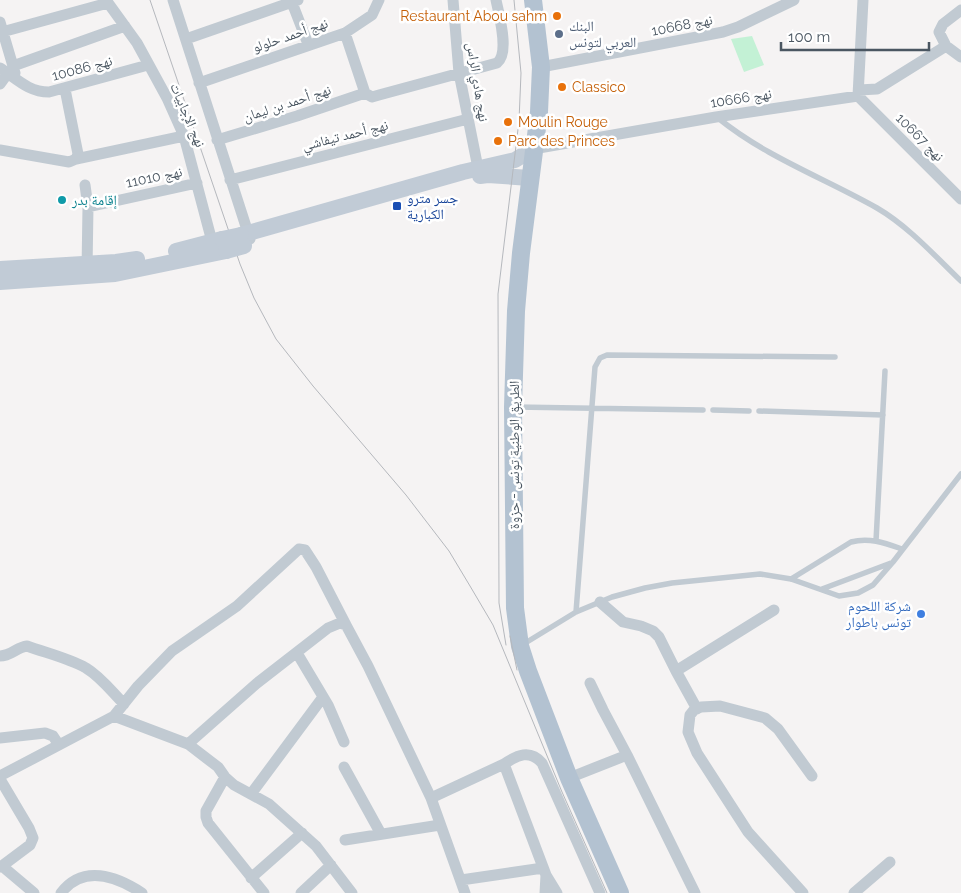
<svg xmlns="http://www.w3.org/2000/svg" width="961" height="893" font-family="Raleway,'Noto Naskh Arabic',sans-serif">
  <rect width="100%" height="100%" fill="#f5f3f3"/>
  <path fill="#c3f1d5" d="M752 36 764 65 744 72 731 39Z"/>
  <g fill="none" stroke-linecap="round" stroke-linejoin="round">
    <path stroke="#c1cad2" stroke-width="5.5" d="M718 118C766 157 824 178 877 208 908 226 935 256 961 281
      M515 407 703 410
      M713 410 749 411
      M759 411 883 415
      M876 541 885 371
      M791 579 851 542C869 537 885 543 902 549
      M822 589 891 563
      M576 612 595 367 600 358 607 355 835 357
      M522 645 576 612 612 597 645 588 672 583 760 574 791 579 839 596 858 593 873 585 893 562 961 474"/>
    <path stroke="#c1cad2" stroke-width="11" d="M106 0 137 43 167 98 184 136 214 249
      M173 0 250 239
      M291 0 308 44
      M453 0 459 73 478 168
      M961 10 943 24 939 32 946 46 961 57
      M0 22 15 73
      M2 32 108 3
      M345 33 365 93 372 97 379 95 497 63C510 53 499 15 496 0
      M186 39 298 0
      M13 66 125 26
      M541 67 723 32 738 27 794 0
      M0 68C16 78 28 92 49 92L148 65
      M199 83 345 33 372 15 379 0
      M0 84 8 73
      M859 90 877 89 946 46
      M858 96 961 199
      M217 140 297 116 365 93
      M533 149 716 117 858 96 863 0
      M0 150 69 162 76 159 78 154 65 89
      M76 159 184 136
      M230 180 468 119
      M85 185 88 207 87 270
      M88 207 197 183
      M600 602 623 622 641 626 653 631 659 637 676 671
      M297 653 328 705 344 742
      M0 656C11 656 17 647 27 646 46 653 68 658 86 668 101 677 112 692 124 704
      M590 683 603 710 627 755
      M697 709 676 671 774 610
      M114 716 188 744 218 767 225 777 234 785 269 804 316 846 352 893
      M0 738 45 733 53 736 59 745
      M188 744 256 684 328 628 340 623 346 625 368 666 431 798 465 893
      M504 764C517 755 530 749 542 763L600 893
      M344 767 381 834
      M0 776 114 716 138 686 172 651 237 606 299 549 305 550 316 567 346 625
      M225 777 206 811V817L208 823 264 893
      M569 778 627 755 695 893
      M0 779 29 828 33 838 30 845 2 866
      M251 794 323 697
      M431 798 504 764 546 875 557 893
      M345 840 440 825
      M0 867 2 866 34 893
      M251 878 302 833
      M461 880 543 868
      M61 893C83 864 116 876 142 893
      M301 893 331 865
      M545 893 546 875
      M803 893 748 832 697 753 688 732 690 715 694 710 701 707 720 706 765 718 778 729 812 776
      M854 893 890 862"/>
    <path stroke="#c1cbd6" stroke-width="16" d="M480 176 488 175 530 178
      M241 235 463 172 515 160 533 149
      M176 251 222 239
      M0 269 116 262 137 259
      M0 282 115 274 226 251"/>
    <path stroke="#b3c2d1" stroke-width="18" d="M533 0 541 67 539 112 521 253 516 311 513 407 515 608 520 646 528 671 569 778 620 893"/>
    <path stroke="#b5b8bd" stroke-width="1" d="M150 0 240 264 254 298 276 339 313 386 406 495 449 551 470 586 493 625 562 792 607 893
      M510 636 517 670
      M506 645 499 603 498 294 519 121 521 73 514 0"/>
    <path stroke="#c1cbd6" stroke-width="16" d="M222 239 241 235
      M226 251 244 246"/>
  </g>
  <g fill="#e8710a" stroke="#fff" stroke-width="2">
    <circle cx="557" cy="16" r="5"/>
    <circle cx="562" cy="87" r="5"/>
    <circle cx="508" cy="122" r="5"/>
    <circle cx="498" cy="141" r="5"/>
  </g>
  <circle fill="#5c6f8a" stroke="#fff" stroke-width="2" cx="559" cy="34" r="5"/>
  <circle fill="#0f9aa8" stroke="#fff" stroke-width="2" cx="62" cy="200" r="5"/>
  <rect fill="#1a4fb4" stroke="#fff" stroke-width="2" x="392" y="201" width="10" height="10" rx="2.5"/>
  <circle fill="#3f7fe0" stroke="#fff" stroke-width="2" cx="921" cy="614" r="5"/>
  <g text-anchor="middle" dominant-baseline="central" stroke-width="5" stroke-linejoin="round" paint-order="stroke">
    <g font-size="14" fill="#c56008" stroke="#fff" text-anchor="start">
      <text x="547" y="16" text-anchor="end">Restaurant Abou sahm</text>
      <text x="572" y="87">Classico</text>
      <text x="518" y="122">Moulin Rouge</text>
      <text x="508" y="141">Parc des Princes</text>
    </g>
    <g font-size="14" fill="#4a5661" stroke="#fff">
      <text transform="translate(682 25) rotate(-11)">نهج 10668</text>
      <text transform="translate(290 35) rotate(-19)">نهج أحمد حلولو</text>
      <text transform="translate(82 68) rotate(-15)">نهج 10086</text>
      <text transform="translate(478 82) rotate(81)">نهج هادي الراس</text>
      <text transform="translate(741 98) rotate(-9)">نهج 10666</text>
      <text transform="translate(287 103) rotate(-18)">نهج أحمد بن ليمان</text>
      <text transform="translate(188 115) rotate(67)">نهج الإجابيات</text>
      <text transform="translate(345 135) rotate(-14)">نهج أحمد تيفاشي</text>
      <text transform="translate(920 137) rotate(45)">نهج 10667</text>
      <text transform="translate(154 177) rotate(-12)">نهج 11010</text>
      <text transform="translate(514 455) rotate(-90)">الطريق الوطنية تونس - حزوة</text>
    </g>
    <g font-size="14" fill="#4e5e75" stroke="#fff" text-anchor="start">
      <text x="569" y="26">البنك<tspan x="569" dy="16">العربي لتونس</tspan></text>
    </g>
    <g font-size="14" fill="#164399" stroke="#fff" text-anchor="start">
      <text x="407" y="198">جسر مترو<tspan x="407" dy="16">الكبارية</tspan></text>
    </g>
    <g font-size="14" fill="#0d838f" stroke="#fff" text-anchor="start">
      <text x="72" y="200">إقامة بدر</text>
    </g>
    <g font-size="14" fill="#366cbe" stroke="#fff" text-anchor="end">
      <text x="911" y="606">شركة اللحوم<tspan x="911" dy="16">تونس باطوار</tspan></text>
    </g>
  </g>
  <path d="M781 42v8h148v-8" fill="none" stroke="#4a5661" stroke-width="2.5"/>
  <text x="788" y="42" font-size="15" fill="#4a5661" stroke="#ffffff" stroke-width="4" paint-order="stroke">100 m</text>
</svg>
